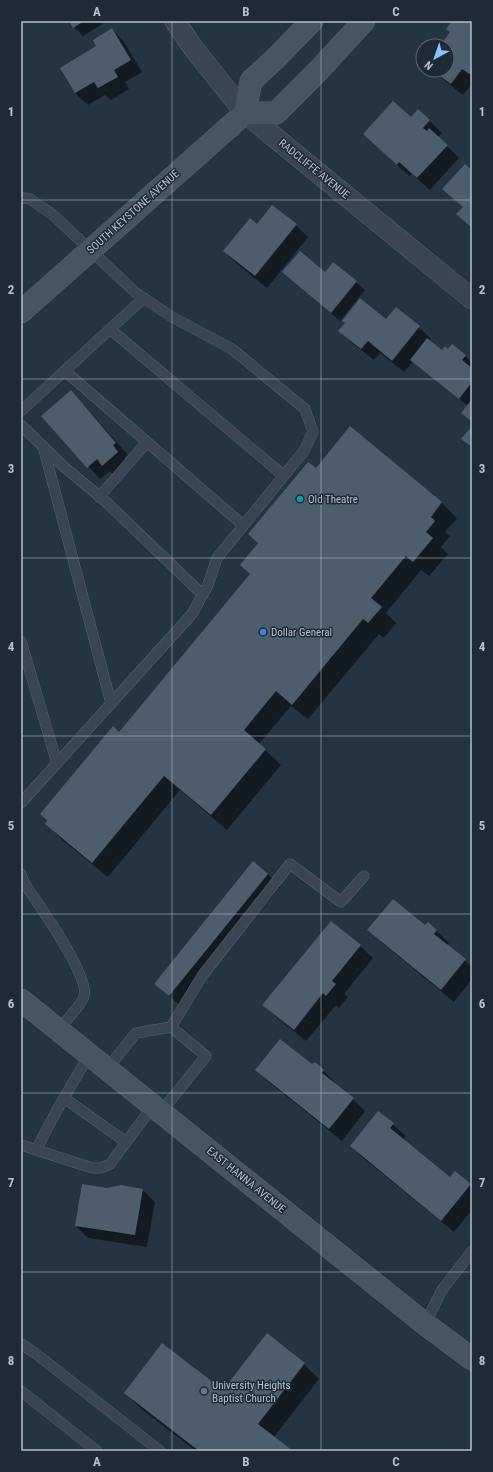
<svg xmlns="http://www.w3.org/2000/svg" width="493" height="1472" font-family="'Roboto Condensed',sans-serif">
  <rect width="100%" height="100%" fill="#253441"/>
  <path fill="#0007" d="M70 21H107L83 36 74 27Z
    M453 21H472V84L463 95 431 70H447V46H441L451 32Z
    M112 29 124 42 142 72 125 82 129 89 111 100 105 95 88 105 75 93 98 46Z
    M418 110 442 133 438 137 459 158 430 190 412 174 409 176 364 134 411 119Z
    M257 225H296L308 237 267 288 237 264 224 251Z
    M334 263 365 290 340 321 283 272 325 273Z
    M386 320 419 327 431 339 429 341 442 351 448 350 452 345 472 362 471 369 472 370V423L462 413 468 406 413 362 404 372 380 353 374 360 352 343 340 330Z
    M83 404 128 455 124 458 130 465 115 477 110 471 100 479 43 416Z
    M350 427 442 503 457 518 445 532 450 536 441 547 448 554 429 576 421 570 386 613 396 623 384 638 379 634 308 719 291 706 259 744 281 765 227 830 180 790 108 877 61 839 46 823 251 575 241 565 316 469Z
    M268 874 280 887 182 1007 155 984Z
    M331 922 360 946 373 958 344 994 348 997 339 1008 336 1005 306 1041 276 1017 264 1005Z
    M428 923 449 943 447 945 472 967V979L454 1002 381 942 369 930 425 927Z
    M315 1063 336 1083 335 1084 353 1099 365 1111 342 1141 269 1082 257 1069 312 1066Z
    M378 1112 406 1136 403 1140 450 1179 455 1173 472 1187V1210L454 1232 363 1158 351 1146Z
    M107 1189 143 1190 155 1202 147 1247 88 1238 76 1226Z
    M304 1364 319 1379 274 1437 292 1451H196L140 1408 125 1392H223Z"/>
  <path fill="#4e5d6c" d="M69 21H84L73 28Z
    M452 21H472V73L471 75 462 69 451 84 432 70H447V46H440L450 32 446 29Z
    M112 28 131 60 114 70 118 77 98 88 94 82 75 93 60 68 96 46 93 40Z
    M393 101 411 117 418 109 430 120 423 128 427 131 429 128 448 145 417 178 399 162 397 165 363 134Z
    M465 164 472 170V228L456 214 463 207 442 189Z
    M272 205 297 224 255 276 223 251 250 218 257 224Z
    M300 251 325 272 333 262 357 281 331 313 282 272Z
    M360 298 386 319 396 307 420 326 392 361 368 341 361 349 338 331 345 323 342 321Z
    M427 338 442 350 445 346 448 349 452 344 466 355 462 360 472 368V382L459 399 410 360Z
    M71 390 116 443 113 445 118 452 102 466 97 459 87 468 41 416Z
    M472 399V422L461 413Z
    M350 426 442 502 431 517 435 521 426 532 433 538 413 562 406 556 371 598 382 607 368 623 363 619 292 705 276 691 244 730 266 749 211 815 164 776 92 863 45 824 47 820 40 814 113 726 119 732 250 574 240 565 258 543 248 534 308 462 316 468Z
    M472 426V447L461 439Z
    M253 861 268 874 169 996 154 984Z
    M393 899 425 925 428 922 437 930 434 934 466 959 441 990 367 930Z
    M331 921 361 945 332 981 336 984 326 996 323 993 294 1030 262 1005Z
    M280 1039 312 1064 315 1062 324 1070 322 1073 354 1098 329 1129 255 1070Z
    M378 1111 394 1123 390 1128 450 1177 455 1171 471 1184 441 1221 350 1146Z
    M82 1184 107 1188 121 1185 143 1189 135 1235 75 1226Z
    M267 1333 305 1363 258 1424 293 1451H199L124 1393 162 1343 223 1390Z"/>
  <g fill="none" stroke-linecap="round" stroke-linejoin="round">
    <g stroke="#57636e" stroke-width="11">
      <path id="lane" d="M21 199 23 198 30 199 52 214 136 293 172 317 232 349 305 409 313 432 304 451 217 558 208 585 192 614 21 803
        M144 298 110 329 284 476
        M65 371 243 525
        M21 411 110 329
        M21 425 63 466 105 501 203 595
        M43 446 111 703
        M99 497 147 442
        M21 641 57 763
        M21 874 24 883C37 902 90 976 84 996 83 1003 64 1023 58 1030
        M107 1069 136 1033 171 1027
        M64 1098 126 1142
        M161 1112 206 1056 171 1027 202 976 290 864 341 902 364 876
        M21 1145 92 1168H101L110 1164 153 1106
        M36 1150 57 1110 89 1055
        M425 1324 442 1290 472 1251
        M21 1344 35 1353 160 1451
        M21 1391 97 1451"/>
    </g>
    <g stroke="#57636e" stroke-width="21">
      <path id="street" d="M175 21 194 49 245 113 472 299"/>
    </g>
    <g stroke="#57636e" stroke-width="23">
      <path id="secondary" d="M245 113H276L319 70 364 21
        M21 312 245 113 251 81 275 59 312 21
        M21 1000 425 1324 472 1359"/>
    </g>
    <use href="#lane" stroke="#394550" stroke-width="10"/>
    <use href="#street" stroke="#394550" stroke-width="20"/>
    <use href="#secondary" stroke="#475563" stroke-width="22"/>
  </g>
  <path fill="none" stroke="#b6c0cb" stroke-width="1" stroke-opacity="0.55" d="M172 21V1451M321 21V1451M21 200H472M21 379H472M21 558H472M21 736H472M21 914H472M21 1093H472M21 1272H472"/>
  <circle fill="#0f9aa8" stroke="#1e2a36" stroke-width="1.5" cx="300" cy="499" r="4"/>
  <circle fill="#3f7fe0" stroke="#1e2a36" stroke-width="1.5" cx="263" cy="632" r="4"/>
  <circle fill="#6b7280" stroke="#1e2a36" stroke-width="1.5" cx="204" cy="1391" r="4"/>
  <g text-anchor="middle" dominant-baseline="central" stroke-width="3" stroke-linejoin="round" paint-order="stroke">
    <g font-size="11" fill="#b6c0cb" stroke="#1e2a36">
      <text transform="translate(314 169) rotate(39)">RADCLIFFE AVENUE</text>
      <text transform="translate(133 212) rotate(-42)">SOUTH KEYSTONE AVENUE</text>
      <text transform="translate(246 1180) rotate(39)">EAST HANNA AVENUE</text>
    </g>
    <g font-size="11" fill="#b6c0cb" stroke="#1e2a36" text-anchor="start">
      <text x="308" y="499">Old Theatre</text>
      <text x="271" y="632">Dollar General</text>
      <text x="212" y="1385">University Heights<tspan x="212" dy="13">Baptist Church</tspan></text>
    </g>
  </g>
  <rect width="493" height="1472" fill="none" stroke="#1e2a36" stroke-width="44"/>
  <g transform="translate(435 58) rotate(220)"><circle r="19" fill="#1e2a36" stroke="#5b6672"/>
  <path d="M0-3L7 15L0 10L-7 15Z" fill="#8bc2fa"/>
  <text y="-6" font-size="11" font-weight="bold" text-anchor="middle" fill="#b6c0cb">N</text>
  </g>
  <rect x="22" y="22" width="449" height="1428" fill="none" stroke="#b6c0cb" stroke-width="1.5"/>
  <g font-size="13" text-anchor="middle" font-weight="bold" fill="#b6c0cb">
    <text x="97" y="16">A</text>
    <text x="246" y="16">B</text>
    <text x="396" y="16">C</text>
    <text x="11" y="116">1</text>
    <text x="482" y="116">1</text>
    <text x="11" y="294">2</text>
    <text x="482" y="294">2</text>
    <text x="11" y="473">3</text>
    <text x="482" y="473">3</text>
    <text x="11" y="651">4</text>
    <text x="482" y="651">4</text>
    <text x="11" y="830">5</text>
    <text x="482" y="830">5</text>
    <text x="11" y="1008">6</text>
    <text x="482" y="1008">6</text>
    <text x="11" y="1187">7</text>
    <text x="482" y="1187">7</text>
    <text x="11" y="1365">8</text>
    <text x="482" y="1365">8</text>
    <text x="97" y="1466">A</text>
    <text x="246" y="1466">B</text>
    <text x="396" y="1466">C</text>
  </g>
</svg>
